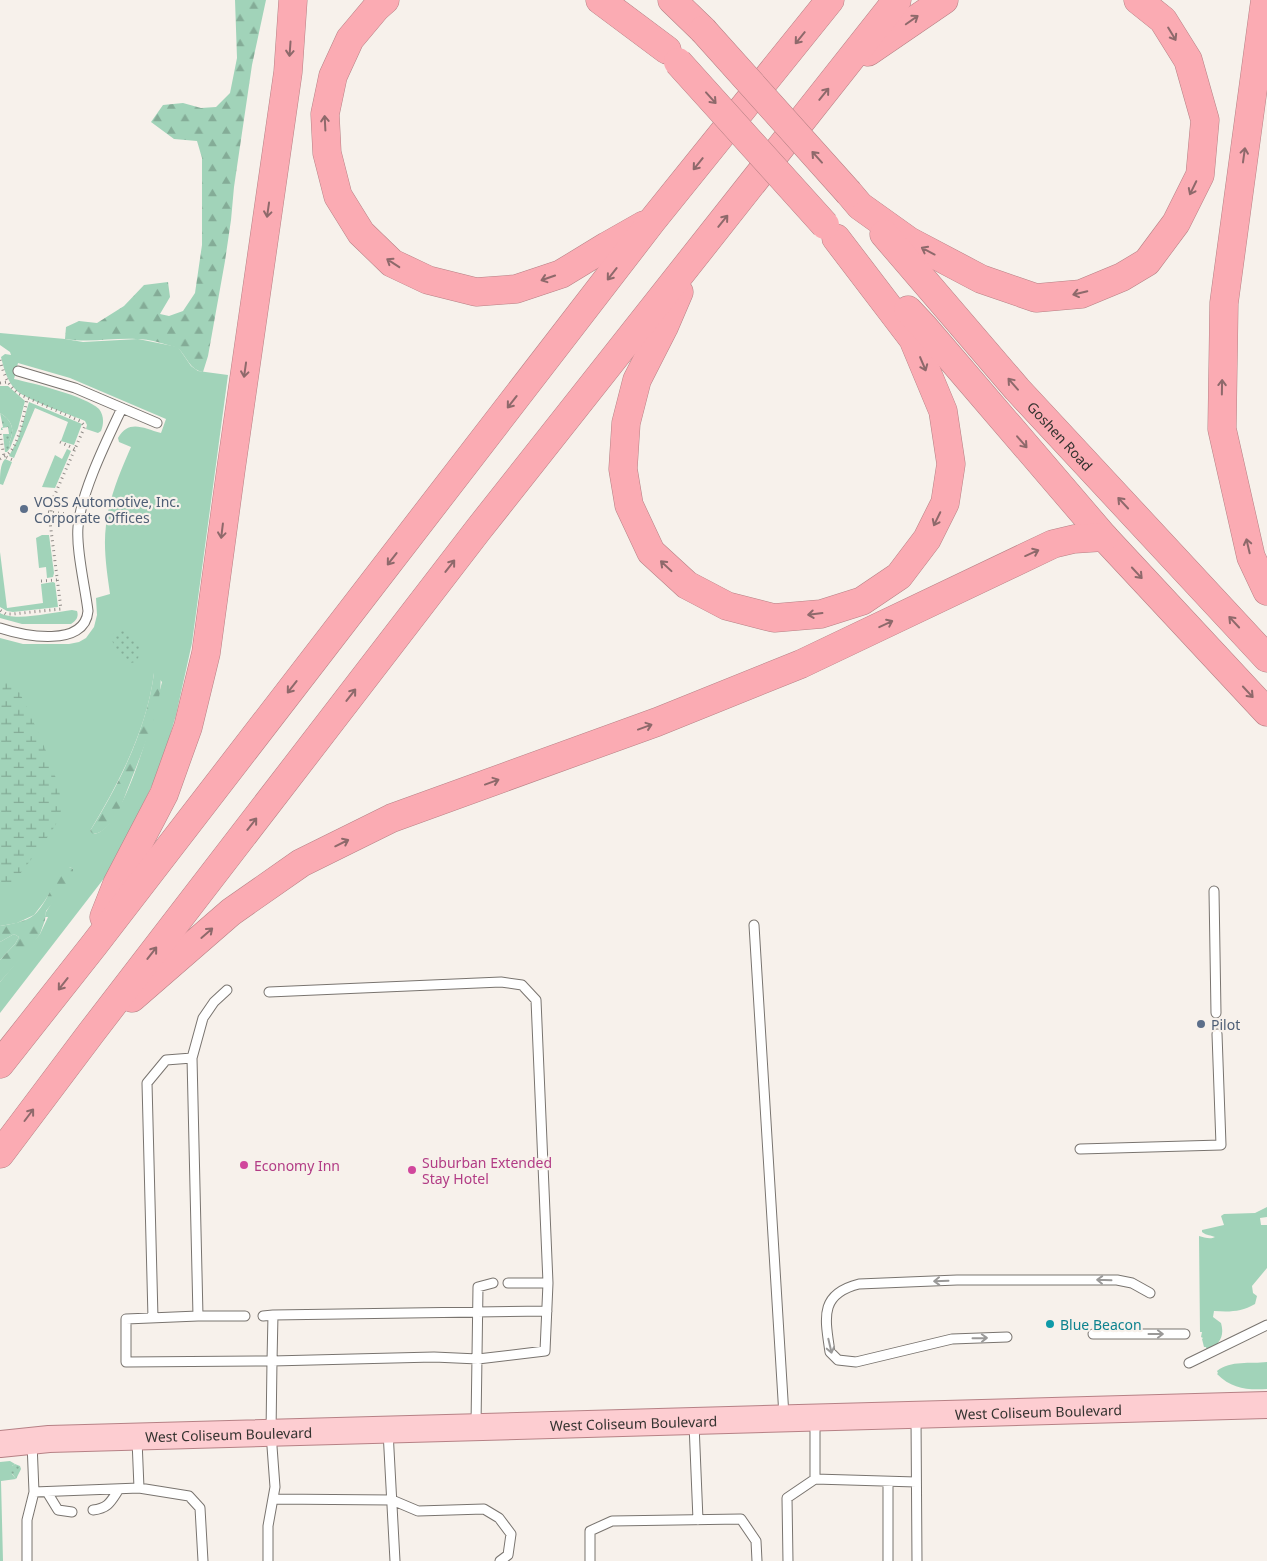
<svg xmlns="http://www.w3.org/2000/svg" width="1267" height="1561" font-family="'Noto Sans',sans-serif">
  <defs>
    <pattern id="forest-firs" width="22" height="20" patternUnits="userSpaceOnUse" patternTransform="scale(1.25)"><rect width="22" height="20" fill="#a1d3b9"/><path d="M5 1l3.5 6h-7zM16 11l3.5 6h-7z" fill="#84ac97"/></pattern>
    <pattern id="wetland-marsh" width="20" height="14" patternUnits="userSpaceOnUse" patternTransform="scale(1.25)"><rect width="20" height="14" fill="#a1d3b9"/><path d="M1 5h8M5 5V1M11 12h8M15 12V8" fill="none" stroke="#84ac97"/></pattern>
    <pattern id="garden-dots" width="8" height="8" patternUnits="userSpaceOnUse" patternTransform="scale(1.25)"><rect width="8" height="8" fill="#a1d3b9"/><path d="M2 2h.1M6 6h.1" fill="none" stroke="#84ac97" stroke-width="1.8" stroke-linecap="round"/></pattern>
  </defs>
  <rect width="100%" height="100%" fill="#f7f1eb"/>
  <path fill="#a1d3b9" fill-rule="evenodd" d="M0 333 65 339 83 342 138 339 178 347 191 366 198 371 228 375 192 643 176 715 160 769 112 868 0 1013V982L40 934 48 917H45L46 912 73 869 70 867 61 875 44 902 34 915 17 923 0 926V638L23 644H69L79 642 86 638 94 627 97 615 96 598 110 594C107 572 103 548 106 525 109 498 120 472 131 447L119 442 118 438C129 419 143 428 161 433L166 419 70 378 18 363 14 379C32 383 86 396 99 409 104 415 104 424 101 431L98 433 86 429 87 425 85 421C69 414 26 400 16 390 7 381 4 369 1 357L5 354 11 355 10 352 0 345ZM154 673 162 682C155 710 124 831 94 834L90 831C119 783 147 729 154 673Z
    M0 386H8L25 401 18 428 10 448 9 443C15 430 13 421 0 413Z
    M29 402 82 424 74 445 61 441 68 422 35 408 14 458 9 456 18 439Z
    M67 449 71 451 55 488 42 487 55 455 62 459Z
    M5 459 12 462 3 485 0 484C0 476 0 464 5 459Z
    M42 535H49L54 573 53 577 47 578 46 567 39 568 36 538Z
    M0 552 7 608 43 603 41 584 53 582 55 583 58 607 13 612 7 611 0 607Z
    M72 610 77 611C79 617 76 621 71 624H22L0 618V613C15 622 54 612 72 610Z
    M14 934 19 937 15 944 0 960V942Z
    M1267 1207V1217L1260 1218 1261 1225H1267V1268L1252 1286 1253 1293 1257 1296 1255 1304C1241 1312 1230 1312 1214 1311L1213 1317 1221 1323C1225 1337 1219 1344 1207 1352L1206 1347H1204L1202 1339 1203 1338 1201 1337 1202 1332H1200L1199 1236C1204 1237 1210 1240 1215 1237 1211 1235 1207 1236 1202 1232V1230L1224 1225 1221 1216 1224 1214 1255 1213Z
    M1267 1362V1389C1247 1390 1232 1389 1217 1374L1218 1373 1217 1371C1231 1360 1250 1364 1267 1362Z
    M10 1461 15 1464 12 1466V1474L16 1479 1 1481 3 1561H0V1462Z"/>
  <path fill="url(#forest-firs)" d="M235 0H266L252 65 234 187 231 220 225 261 208 356 203 372C190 370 187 357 178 348 165 344 150 339 136 339 110 338 91 343 65 339L66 327 79 321 97 323 124 306 144 285 168 282 170 297 160 314 169 316 183 311 195 293 202 245V158L197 141 174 139 151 122 163 105 183 103 201 108 216 107 230 93 237 58Z
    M154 673H160C165 701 140 756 130 783 126 792 123 803 118 812 112 821 105 833 93 834L90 831C119 785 147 728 154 673Z
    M70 867 73 869V878L46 911 45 920 40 934 30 948 0 982V960L15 944 19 937 14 934 0 942V926C11 924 25 922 34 915 48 904 54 874 70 867Z"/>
  <path fill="url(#wetland-marsh)" d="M7 678 12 680 18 689C30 715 68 789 60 815 55 829 44 841 36 853 24 869 16 881 0 892V727L3 683Z"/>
  <path fill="url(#garden-dots)" d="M0 413C13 421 15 430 9 443L10 448 7 452H5L3 434H9L8 427 2 428 3 430H1V428L3 427Z
    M117 630H125L139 645 141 654 135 662 131 663C122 659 113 646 111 637Z
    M15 1464 20 1466 21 1469 16 1479 11 1472 12 1466Z"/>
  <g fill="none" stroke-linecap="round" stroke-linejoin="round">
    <g stroke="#79746f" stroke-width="11">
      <path id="lane" d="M18 371 75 388 157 423
        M0 628C24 636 85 648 88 611 85 586 76 550 78 527 81 492 107 440 122 408
        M1214 891 1216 1013
        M754 925 784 1416
        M227 990 214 1002 203 1018 192 1058 198 1316 126 1319V1362L272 1361 271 1433 275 1487 268 1526V1561
        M1080 1149 1221 1145 1217 1034
        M508 1283H548
        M273 1315 547 1311
        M198 1316H245
        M263 1316 273 1315 272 1361 434 1357 478 1359 545 1351 548 1283 536 1000 522 985 501 982 269 992
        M153 1318 147 1083 166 1060 192 1058
        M1093 1334H1185
        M1007 1337 952 1339 856 1362 838 1360 830 1352C825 1318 819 1294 859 1284L957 1280H1117L1132 1283 1150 1293
        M1189 1363 1267 1325
        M916 1418 917 1561
        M815 1421V1479L916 1482
        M694 1424 698 1520
        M476 1425 478 1287 493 1283
        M388 1431 395 1561
        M137 1440 139 1488
        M888 1482V1561
        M34 1492 139 1488 189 1496 200 1508 203 1561
        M47 1492 58 1510 72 1512
        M273 1499 392 1500 418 1511 484 1509 499 1518 511 1534 508 1555 500 1561
        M93 1510C109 1508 111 1501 119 1489
        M27 1561V1520L34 1492 32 1443
        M590 1561V1531L612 1521 741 1519 756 1541 757 1561
        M788 1561 787 1498 815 1479"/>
    </g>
    <g stroke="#b68185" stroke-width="28">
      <g id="primary">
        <path id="s1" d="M0 1444 49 1439 1267 1405"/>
      </g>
    </g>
    <g stroke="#b68185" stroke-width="29">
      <g id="highway">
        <path d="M385 0 376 8 350 39 333 76 325 114 327 153 338 196 361 233 392 263 428 280 476 292 516 289 561 274 607 246 644 225"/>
        <path d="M600 0 667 50"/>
        <path d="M672 0 703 30"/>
        <path d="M1265 0 1224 303 1222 429 1251 557 1267 591"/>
        <path d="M868 52 944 0"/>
        <path d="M849 193 860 206 909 241 981 279 1036 298 1081 294 1122 277 1147 262 1176 223 1200 175 1205 120 1188 60 1163 20 1138 0"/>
        <path id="s2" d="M884 234 1017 389 1267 658"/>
        <path d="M679 292 664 327 637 380 626 423 623 469 629 505 651 552 687 585 727 606 774 618 821 614 862 601 899 576 927 539 945 503 951 464 943 411 913 339 836 238"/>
        <path d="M908 310 924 327 1104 537 1267 712"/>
        <path d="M104 917 117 884 164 794 188 727 206 653 231 469 288 72 293 0"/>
        <path d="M132 998 231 912 301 863 392 818 657 722 801 664 1053 544 1074 539 1104 537"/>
        <path d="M0 1064 94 945 652 221 830 0"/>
        <path d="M0 1154 91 1033 478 530 897 0"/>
      </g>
    </g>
    <path stroke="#8f8b87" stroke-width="3" stroke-dasharray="1 4" stroke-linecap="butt" d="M0 360C4 374 7 385 19 394L80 421 85 426 52 501 50 522 61 609 12 614H6L0 610
      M0 383 8 382
      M0 434 4 456 13 460
      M60 442 75 449
      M0 459C3 457 7 455 10 452 20 440 24 414 27 399
      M48 512 67 514
      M41 581 57 580"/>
    <use href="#lane" stroke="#fff" stroke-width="9"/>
    <use href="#primary" stroke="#fdcdd1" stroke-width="26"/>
    <use href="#highway" stroke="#fbabb3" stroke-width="28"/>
    <g stroke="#b68185" stroke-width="29" stroke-linecap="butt">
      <path id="highway-bridge" d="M703 30 849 193
        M678 62 825 225"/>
    </g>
    <use href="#highway-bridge" stroke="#fbabb3" stroke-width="28"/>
  </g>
  <defs><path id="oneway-shaft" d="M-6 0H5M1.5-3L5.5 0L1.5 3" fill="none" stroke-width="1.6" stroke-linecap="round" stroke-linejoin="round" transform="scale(1.25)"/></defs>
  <g stroke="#8e696b">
    <use href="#oneway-shaft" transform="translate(912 20) rotate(-35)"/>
    <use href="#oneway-shaft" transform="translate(1172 34) rotate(59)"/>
    <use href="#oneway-shaft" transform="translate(800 38) rotate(129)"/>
    <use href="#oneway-shaft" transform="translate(290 49) rotate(94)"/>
    <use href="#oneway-shaft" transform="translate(824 94) rotate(-51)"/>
    <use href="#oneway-shaft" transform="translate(711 98) rotate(48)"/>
    <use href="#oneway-shaft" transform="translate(325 123) rotate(-93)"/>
    <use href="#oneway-shaft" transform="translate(1244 155) rotate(-82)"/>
    <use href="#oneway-shaft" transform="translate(817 157) rotate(-132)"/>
    <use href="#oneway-shaft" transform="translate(698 164) rotate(129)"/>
    <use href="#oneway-shaft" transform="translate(1193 188) rotate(116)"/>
    <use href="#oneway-shaft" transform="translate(268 210) rotate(98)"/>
    <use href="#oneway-shaft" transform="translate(723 221) rotate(-51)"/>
    <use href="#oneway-shaft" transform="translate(928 251) rotate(-152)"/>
    <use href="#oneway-shaft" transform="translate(393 263) rotate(-147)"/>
    <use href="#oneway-shaft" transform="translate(612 274) rotate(128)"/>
    <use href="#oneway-shaft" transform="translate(548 278) rotate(161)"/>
    <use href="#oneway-shaft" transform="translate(1080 293) rotate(167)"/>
    <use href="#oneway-shaft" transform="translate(923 364) rotate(67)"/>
    <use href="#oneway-shaft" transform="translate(245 370) rotate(98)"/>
    <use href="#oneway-shaft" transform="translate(1013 384) rotate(-131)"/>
    <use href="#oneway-shaft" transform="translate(1222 387) rotate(-89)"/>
    <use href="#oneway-shaft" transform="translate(512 402) rotate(128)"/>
    <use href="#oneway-shaft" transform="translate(1022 442) rotate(49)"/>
    <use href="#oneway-shaft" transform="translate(1123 503) rotate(-133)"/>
    <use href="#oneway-shaft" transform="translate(937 519) rotate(116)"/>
    <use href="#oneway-shaft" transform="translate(222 531) rotate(97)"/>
    <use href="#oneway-shaft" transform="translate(1248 546) rotate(-103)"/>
    <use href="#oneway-shaft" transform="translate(1032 553) rotate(-24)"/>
    <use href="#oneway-shaft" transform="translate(392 559) rotate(128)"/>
    <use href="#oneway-shaft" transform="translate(450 566) rotate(-52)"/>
    <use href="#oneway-shaft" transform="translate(666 566) rotate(-137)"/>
    <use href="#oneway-shaft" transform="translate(1137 573) rotate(47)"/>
    <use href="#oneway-shaft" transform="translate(815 614) rotate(173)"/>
    <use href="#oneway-shaft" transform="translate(1234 622) rotate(-133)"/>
    <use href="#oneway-shaft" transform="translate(886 624) rotate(-25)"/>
    <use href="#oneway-shaft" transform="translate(292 687) rotate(128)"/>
    <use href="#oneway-shaft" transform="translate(1248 692) rotate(47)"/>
    <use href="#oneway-shaft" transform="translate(351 695) rotate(-52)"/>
    <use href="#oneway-shaft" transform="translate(645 727) rotate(-20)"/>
    <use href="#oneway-shaft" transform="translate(492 782) rotate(-20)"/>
    <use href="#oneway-shaft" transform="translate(252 824) rotate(-52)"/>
    <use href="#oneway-shaft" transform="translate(342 843) rotate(-26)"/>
    <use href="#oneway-shaft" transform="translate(207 933) rotate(-41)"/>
    <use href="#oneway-shaft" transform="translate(152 953) rotate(-52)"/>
    <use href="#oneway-shaft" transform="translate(63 984) rotate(128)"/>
    <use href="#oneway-shaft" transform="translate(29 1115) rotate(-53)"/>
  </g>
  <g stroke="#9a9998">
    <use href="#oneway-shaft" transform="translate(1104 1280) rotate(-178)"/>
    <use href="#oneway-shaft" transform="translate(941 1281) rotate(178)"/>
    <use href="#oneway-shaft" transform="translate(1156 1334)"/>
    <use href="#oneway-shaft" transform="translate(980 1338) rotate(-1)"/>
    <use href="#oneway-shaft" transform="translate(830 1346) rotate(77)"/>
  </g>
  <g fill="#5c6f8a" stroke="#f7f1eb" stroke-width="2">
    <circle cx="24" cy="509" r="5"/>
    <circle cx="1201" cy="1024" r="5"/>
  </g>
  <g fill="#d1479c" stroke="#f7f1eb" stroke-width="2">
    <circle cx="244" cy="1165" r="5"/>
    <circle cx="412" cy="1170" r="5"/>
  </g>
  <circle fill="#0f9aa8" stroke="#f7f1eb" stroke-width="2" cx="1050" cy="1324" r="5"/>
  <g text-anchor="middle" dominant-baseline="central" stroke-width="4.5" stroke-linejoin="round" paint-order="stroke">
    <g font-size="14" fill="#353330" stroke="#f7f1eb">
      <text stroke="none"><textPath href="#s2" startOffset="268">Goshen Road</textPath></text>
      <text stroke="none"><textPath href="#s1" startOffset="1039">West Coliseum Boulevard</textPath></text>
      <text stroke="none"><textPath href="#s1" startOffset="634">West Coliseum Boulevard</textPath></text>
      <text stroke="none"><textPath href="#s1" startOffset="229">West Coliseum Boulevard</textPath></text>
    </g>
    <g font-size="14" fill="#4e5e75" stroke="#f7f1eb" text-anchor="start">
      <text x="34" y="501">VOSS Automotive, Inc.<tspan x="34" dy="16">Corporate Offices</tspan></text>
      <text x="1211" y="1024">Pilot</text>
    </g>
    <g font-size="14" fill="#b23c85" stroke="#f7f1eb" text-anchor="start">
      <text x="422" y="1162">Suburban Extended<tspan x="422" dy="16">Stay Hotel</tspan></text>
      <text x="254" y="1165">Economy Inn</text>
    </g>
    <g font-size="14" fill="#0d838f" stroke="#f7f1eb" text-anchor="start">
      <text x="1060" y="1324">Blue Beacon</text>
    </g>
  </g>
</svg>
